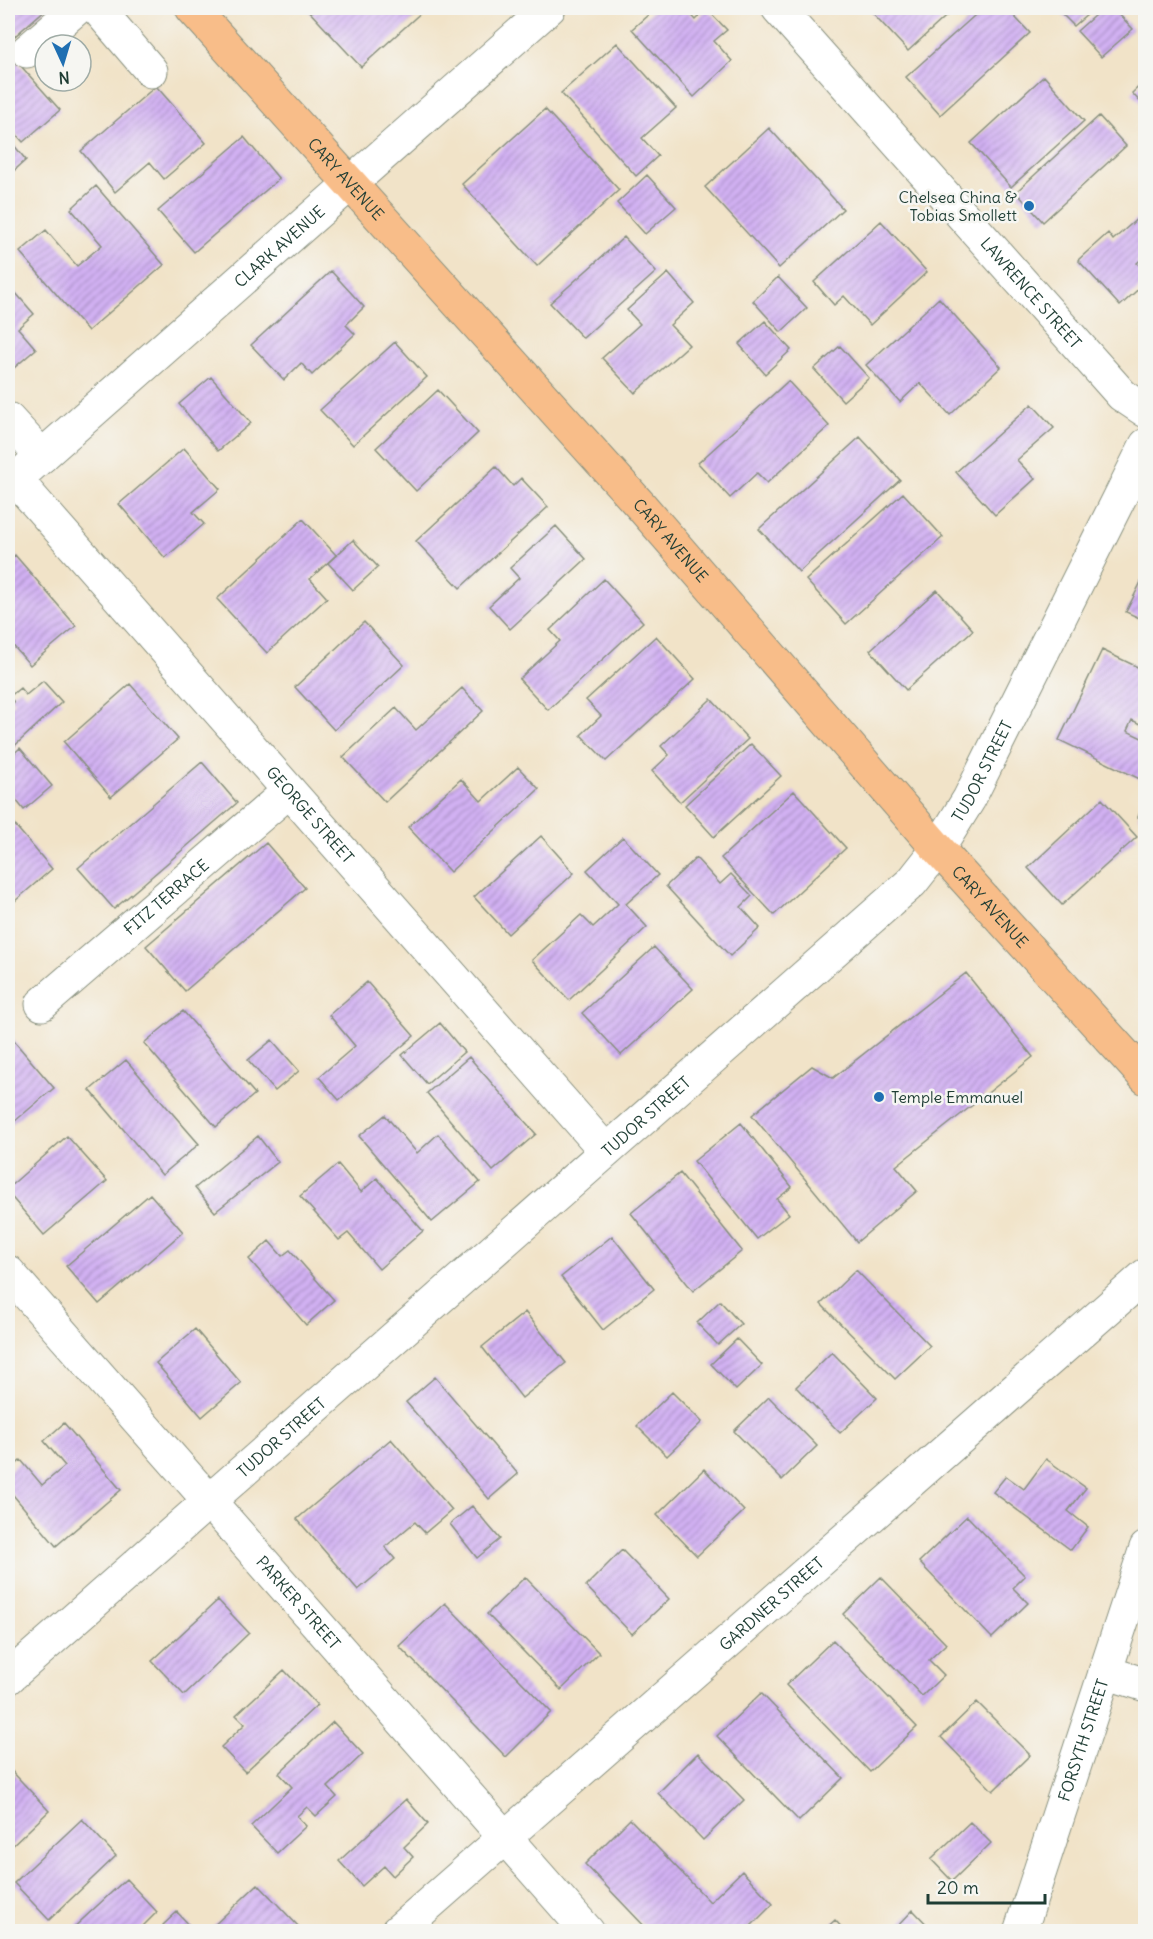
<svg xmlns="http://www.w3.org/2000/svg" width="1153" height="1939" font-family="Delius,sans-serif">
  <defs>
    <pattern id="building-hatch" width="6" height="6" patternUnits="userSpaceOnUse" patternTransform="scale(1.5)"><rect width="6" height="6" fill="#d2b1f3"/><path d="M-1 1l2-2M0 6l6-6M5 7l2-2" fill="none" stroke="#aa91c6"/></pattern>
  </defs>
  <rect width="100%" height="100%" fill="#f6f6f2"/>
  <filter id="ink" filterUnits="userSpaceOnUse"><feTurbulence type="fractalNoise" baseFrequency=".0167" numOctaves="2"/><feDisplacementMap in="SourceGraphic" scale="12" xChannelSelector="R" yChannelSelector="G"/><feConvolveMatrix kernelMatrix="1 2 1 2 8 2 1 2 1" color-interpolation-filters="sRGB"/></filter>
  <filter id="wash" filterUnits="userSpaceOnUse"><feTurbulence type="fractalNoise" baseFrequency=".008" numOctaves="4" result="noise"/><feDisplacementMap in="SourceGraphic" scale="24" xChannelSelector="R" yChannelSelector="G"/><feGaussianBlur stdDeviation="1.35" result="paint"/><feColorMatrix in="noise" values="0 0 0 0 0 0 0 0 0 0 0 0 0 0 0 0 0 1.4 0 .05"/><feComposite in="paint" operator="in"/></filter>
  <g filter="url(#wash)">
    <rect width="100%" height="100%" fill="#f1e3c8"/>
    <g id="blocks">
      <path fill="url(#building-hatch)" d="M8 8H47L8 42Z
        M306 8H426L361 67Z
        M656 8H685L696 20 707 9 727 30 714 41 732 61 694 97 632 29Z
        M868 8H955L908 51Z
        M983 8H1024L1014 16 1030 33 940 115 906 77Z
        M1056 8H1095L1074 26Z
        M1103 8H1113L1133 29 1101 57 1077 31Z
        M617 43 676 108 642 138 658 156 636 176 561 93Z
        M12 56 60 110 23 142 8 125V60Z
        M1044 76 1084 121 1011 187 971 143Z
        M1146 80V108L1132 93Z
        M156 86 206 143 164 179 150 162 115 192 81 151Z
        M545 109 619 190 537 266 462 184Z
        M1099 116 1126 146 1043 222 1016 192Z
        M769 128 843 209 779 268 705 187Z
        M244 137 279 179 194 252 158 211Z
        M8 138 26 160 8 176Z
        M647 175 676 207 645 234 617 203Z
        M96 186 164 265 88 331 20 252 46 230 77 266 102 245 71 209Z
        M1146 211V255L1137 263 1146 272V282L1120 306 1078 260 1108 233 1113 240Z
        M881 221 927 272 870 325 844 296 834 305 814 282Z
        M624 237 656 272 583 338 550 303Z
        M331 271 364 307 346 325 355 334 312 375 301 363 284 380 251 345Z
        M668 273 694 303 670 325 689 345 635 393 602 358 640 324 627 310Z
        M778 277 807 308 781 332 753 301Z
        M8 284 34 314 18 328 36 349 8 373Z
        M939 298 1001 367 950 415 920 383 900 402 866 365Z
        M765 321 791 350 765 374 739 344Z
        M395 342 427 377 353 445 320 410Z
        M840 346 869 378 843 401 814 369Z
        M211 377 251 423 218 451 179 404Z
        M788 381 829 426 767 483 757 473 730 498 698 463Z
        M438 390 478 433 416 491 376 448Z
        M1032 404 1054 428 1017 460 1035 479 995 515 956 472Z
        M860 437 900 480 799 572 759 529Z
        M184 448 220 489 193 512 204 524 165 558 119 504Z
        M496 467 513 486 521 478 548 507 460 588 416 541Z
        M903 493 943 537 846 624 806 580Z
        M303 519 336 555 310 579 327 598 267 653 217 599Z
        M556 526 586 559 510 629 489 606 519 578 510 568Z
        M353 540 378 567 353 590 328 563Z
        M15 555 76 626 30 665 8 640V561Z
        M1146 572V621L1126 612Z
        M604 579 643 622 548 710 519 679 560 641 550 630Z
        M937 590 973 630 906 690 870 650Z
        M364 622 404 665 334 730 295 687Z
        M656 636 695 679 606 761 581 735 601 716 586 700Z
        M1102 650 1146 671V727L1132 720 1127 731 1146 740V782L1059 740Z
        M43 681 62 702 8 752V708L14 702 9 697 20 688 26 695Z
        M130 684 178 739 111 797 64 742Z
        M462 688 483 711 385 802 343 757 396 708 416 730Z
        M711 699 748 739 680 802 652 771 669 755 661 746Z
        M751 744 781 776 714 837 685 805Z
        M20 748 52 786 24 810 8 790V759Z
        M202 762 237 803 114 909 78 868Z
        M518 767 539 789 450 872 408 827 461 779 481 801Z
        M794 791 846 848 774 915 721 858Z
        M1146 797V820L1138 817Z
        M1102 799 1137 837 1062 905 1028 868Z
        M8 817 52 869 15 901 8 892Z
        M541 836 574 873 508 934 474 897Z
        M623 837 658 875 626 904 647 927 569 1000 532 960 581 915 593 927 618 904 587 870Z
        M266 843 305 888 185 991 146 946Z
        M696 858 720 884 731 874 752 896 741 907 760 928 730 956 666 886Z
        M654 947 693 989 621 1055 582 1013Z
        M966 973 1033 1057 896 1166 917 1191 857 1242 752 1115 812 1066 833 1078Z
        M367 982 414 1036 339 1100 319 1077 355 1046 329 1015Z
        M183 1011 255 1094 216 1127 144 1043Z
        M440 1023 464 1052 427 1084 402 1055Z
        M8 1034 54 1088 8 1127Z
        M272 1040 299 1071 275 1091 248 1060Z
        M469 1057 536 1134 493 1171 427 1093Z
        M126 1060 199 1144 162 1175 90 1090Z
        M385 1115 417 1153 438 1134 480 1182 432 1222 359 1136Z
        M741 1123 792 1187 777 1199 789 1214 757 1239 694 1161Z
        M67 1136 107 1181 44 1235 8 1193V1188Z
        M258 1136 278 1162 215 1212 195 1188Z
        M338 1164 361 1192 377 1178 423 1231 379 1269 348 1233 339 1240 300 1196Z
        M680 1173 742 1251 693 1291 631 1213Z
        M150 1194 183 1232 99 1304 66 1266Z
        M612 1236 654 1289 603 1330 561 1277Z
        M269 1241 282 1256 290 1250 334 1300 306 1325 249 1259Z
        M856 1270 930 1346 895 1379 821 1304Z
        M720 1301 741 1324 718 1345 697 1323Z
        M525 1312 566 1363 522 1398 482 1347Z
        M195 1329 241 1383 202 1417 156 1363Z
        M737 1339 762 1365 736 1390 711 1364Z
        M832 1352 877 1398 840 1433 796 1387Z
        M435 1377 518 1474 489 1499 406 1402Z
        M672 1392 702 1422 667 1456 637 1426Z
        M769 1397 817 1446 782 1480 734 1431Z
        M64 1423 121 1490 56 1546 8 1489V1472L21 1460 42 1485 65 1466 44 1441Z
        M391 1439 452 1510 425 1533 415 1522 385 1547 395 1559 358 1590 297 1519Z
        M1046 1459 1086 1488 1068 1511 1088 1527 1071 1550 993 1492 1006 1476 1024 1489Z
        M704 1469 744 1511 697 1556 657 1515Z
        M472 1506 500 1539 477 1558 450 1524Z
        M967 1516 1025 1576 1013 1588 1028 1603 992 1638 919 1562Z
        M622 1550 669 1599 632 1634 586 1586Z
        M525 1577 599 1653 561 1690 487 1614Z
        M881 1577 946 1644 929 1660 944 1675 922 1696 843 1614Z
        M218 1600 249 1633 184 1695 152 1661Z
        M445 1603 551 1712 506 1757 399 1646Z
        M833 1640 917 1727 870 1772 786 1685Z
        M284 1670 317 1705 245 1772 221 1747 245 1724 236 1715Z
        M761 1693 843 1778 799 1821 717 1736Z
        M977 1702 1030 1755 993 1791 941 1737Z
        M333 1722 363 1754 328 1787 337 1797 316 1816 307 1807 297 1816 306 1826 277 1853 251 1826 292 1787 279 1773Z
        M698 1753 744 1800 703 1840 658 1793Z
        M8 1767 49 1811 8 1850Z
        M406 1799 428 1824 404 1847 413 1857 393 1876 384 1866 362 1886 339 1861Z
        M82 1819 116 1856 49 1920 14 1883Z
        M630 1819 710 1902 742 1871 773 1904 745 1932H650L585 1864Z
        M970 1822 991 1843 952 1881 931 1859Z
        M126 1879 157 1912 137 1932H69Z
        M258 1884 300 1928 297 1932H212L210 1929Z
        M913 1910 934 1932H892Z
        M177 1912 196 1932H170L163 1925Z
        M835 1920 846 1932H822Z"/>
    </g>
  </g>
  <g filter="url(#ink)">
    <use href="#blocks" fill-opacity="0" stroke="#88907e" stroke-width="1.5"/>
    <g fill="none" stroke-linecap="round" stroke-linejoin="round">
      <g stroke="#88907e" stroke-width="35">
        <g id="minor">
          <path d="M97 8 151 71"/>
          <path id="s1" d="M778 8 1122 395 1146 411"/>
          <path d="M27 51 77 8"/>
          <path d="M8 419 42 456"/>
          <path id="s2" d="M15 479 606 1151"/>
          <path id="s3" d="M8 486 549 8"/>
          <path id="s4" d="M42 1004 289 791"/>
          <path id="s5" d="M8 1272 588 1932"/>
          <path d="M1105 1672 1146 1685"/>
          <path id="s6" d="M8 1678 912 882 938 849 969 799 1146 445"/>
          <path id="s7" d="M397 1932 1146 1275"/>
          <path id="s8" d="M1020 1932 1146 1548"/>
        </g>
      </g>
      <g stroke="#88907e" stroke-width="35">
        <g id="major">
          <path id="s9" d="M192 8 641 506 938 849 1146 1078"/>
        </g>
      </g>
      <use href="#minor" stroke="#fff" stroke-width="33"/>
      <use href="#major" stroke="#f8bd89" stroke-width="33"/>
    </g>
  </g>
  <g fill="#1f6fb2" stroke="#f6f6f2" stroke-width="2">
    <circle cx="1029" cy="206" r="6"/>
    <circle cx="879" cy="1097" r="6"/>
  </g>
  <g text-anchor="middle" dominant-baseline="central" stroke-width="5" stroke-linejoin="round" paint-order="stroke">
    <g font-size="16" fill="#1f3d34" stroke="#f6f6f2">
      <text stroke="none"><textPath href="#s9" startOffset="230">CARY AVENUE</textPath></text>
      <text stroke="none"><textPath href="#s3" startOffset="362">CLARK AVENUE</textPath></text>
      <text stroke="none"><textPath href="#s1" startOffset="381">LAWRENCE STREET</textPath></text>
      <text stroke="none"><textPath href="#s9" startOffset="716">CARY AVENUE</textPath></text>
      <text stroke="none"><textPath href="#s6" startOffset="1336">TUDOR STREET</textPath></text>
      <text stroke="none"><textPath href="#s2" startOffset="447">GEORGE STREET</textPath></text>
      <text stroke="none"><textPath href="#s4" startOffset="164">FITZ TERRACE</textPath></text>
      <text stroke="none"><textPath href="#s9" startOffset="1202">CARY AVENUE</textPath></text>
      <text stroke="none"><textPath href="#s6" startOffset="850">TUDOR STREET</textPath></text>
      <text stroke="none"><textPath href="#s6" startOffset="364">TUDOR STREET</textPath></text>
      <text stroke="none"><textPath href="#s5" startOffset="440">PARKER STREET</textPath></text>
      <text stroke="none"><textPath href="#s7" startOffset="498">GARDNER STREET</textPath></text>
      <text stroke="none"><textPath href="#s8" startOffset="202">FORSYTH STREET</textPath></text>
    </g>
    <g font-size="16" fill="#1f3d34" stroke="#f6f6f2" text-anchor="end">
      <text x="1017" y="197">Chelsea China &amp;<tspan x="1017" dy="18">Tobias Smollett</tspan></text>
      <text x="891" y="1097" text-anchor="start">Temple Emmanuel</text>
    </g>
  </g>
  <rect width="1153" height="1939" fill="none" stroke="#f6f6f2" stroke-width="30"/>
  <g transform="translate(63 63) rotate(176)"><circle r="28" fill="#f6f6f2" stroke="#a0aca6" stroke-width="1.5"/>
  <path d="M0-4.5L10 22L0 15L-10 22Z" fill="#1f6fb2"/>
  <text y="-9" font-size="16" font-weight="bold" text-anchor="middle" fill="#1f3d34">N</text>
  </g>
  <path d="M928 1894v9h117v-9" fill="none" stroke="#1f3d34" stroke-width="3"/>
  <text x="937" y="1894" font-size="18" fill="#1f3d34" stroke="#f6f6f2" stroke-width="4.5" paint-order="stroke">20 m</text>
</svg>
